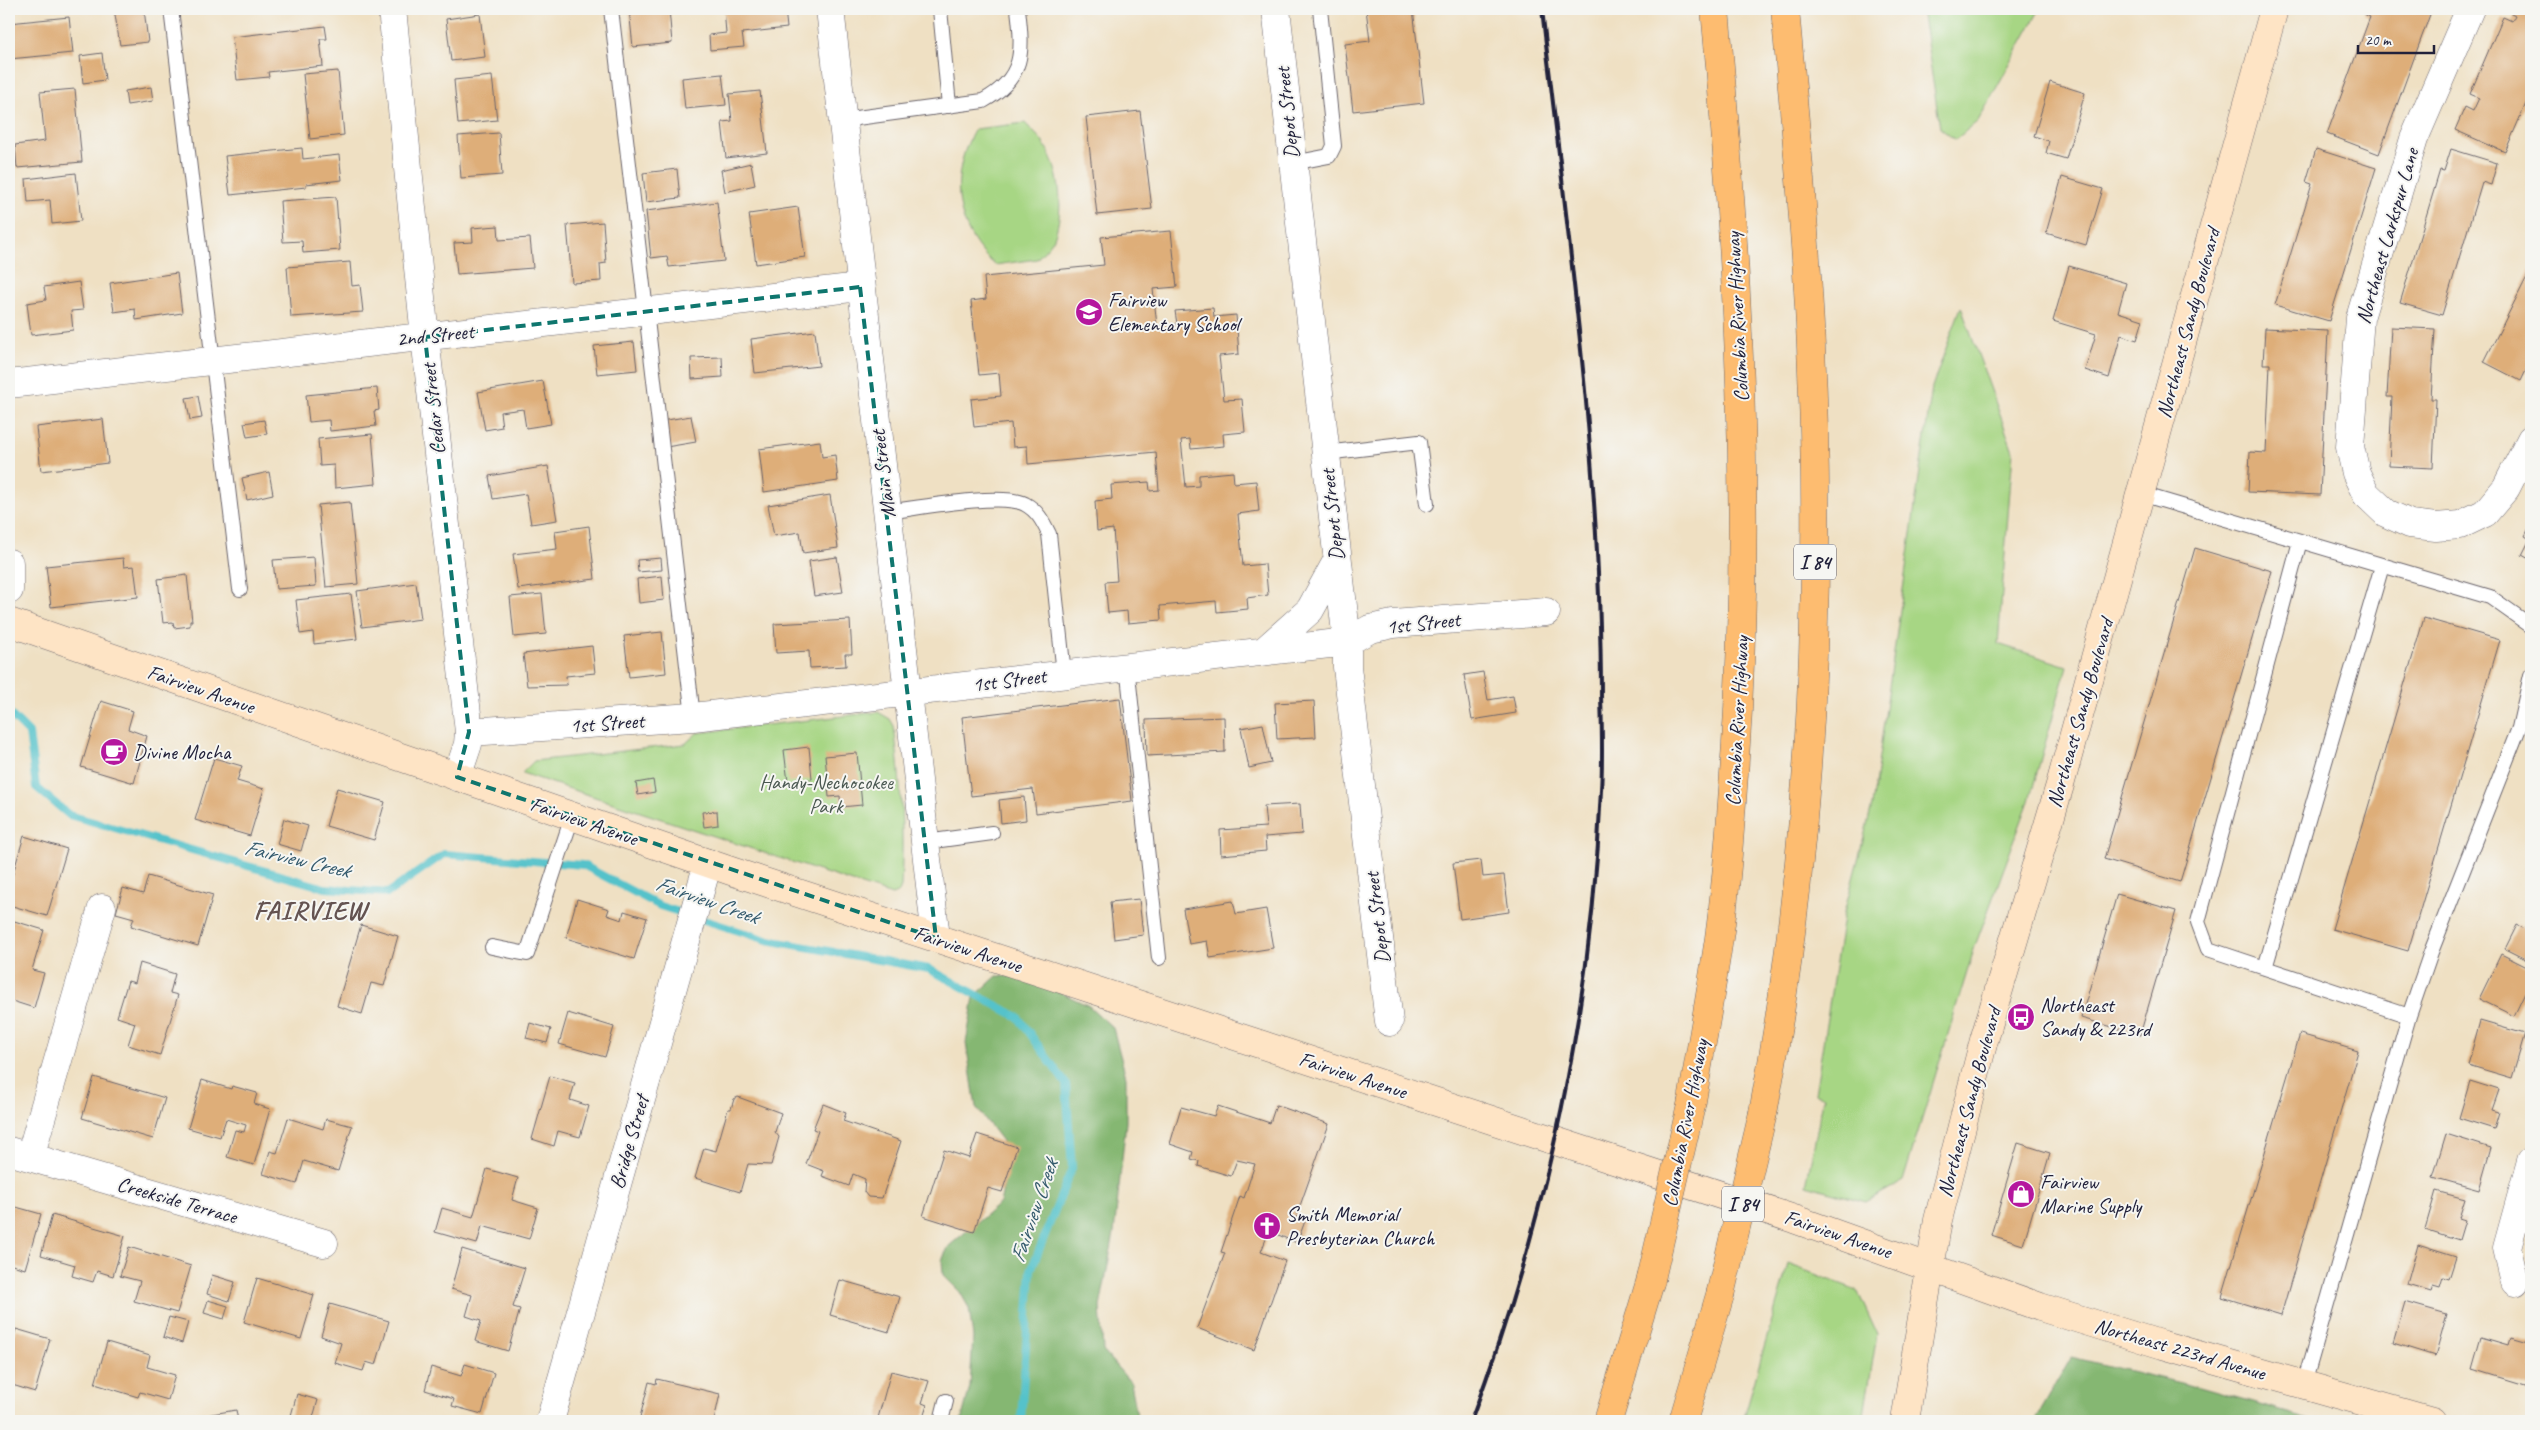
<svg xmlns="http://www.w3.org/2000/svg" width="2540" height="1430" font-family="Caveat,sans-serif">
  <rect width="100%" height="100%" fill="#f6f6f2"/>
  <filter id="ink" filterUnits="userSpaceOnUse"><feTurbulence type="fractalNoise" baseFrequency=".02" numOctaves="2"/><feDisplacementMap in="SourceGraphic" scale="10" xChannelSelector="R" yChannelSelector="G"/><feConvolveMatrix kernelMatrix="1 2 1 2 8 2 1 2 1" color-interpolation-filters="sRGB"/></filter>
  <filter id="wash" filterUnits="userSpaceOnUse"><feTurbulence type="fractalNoise" baseFrequency=".0096" numOctaves="4" result="noise"/><feDisplacementMap in="SourceGraphic" scale="20" xChannelSelector="R" yChannelSelector="G"/><feGaussianBlur stdDeviation="1.12" result="paint"/><feColorMatrix in="noise" values="0 0 0 0 0 0 0 0 0 0 0 0 0 0 0 0 0 1.4 0 .05"/><feComposite in="paint" operator="in"/></filter>
  <g filter="url(#wash)">
    <rect width="100%" height="100%" fill="#efe0c3"/>
    <path fill="#a7d684" stroke="#647c60" d="M1922 9H2040L1978 121 1955 140 1940 128Z
      M1025 123C1031 130 1039 136 1044 144 1060 169 1065 209 1054 238 1051 245 1042 253 1037 259L995 265C954 229 948 176 975 129Z
      M1961 307 2013 451 1998 644 2067 666 2029 801 1975 946 1903 1181 1866 1202 1806 1185 1824 1096 1815 1094 1843 917 1872 806 1932 387Z
      M878 712 890 719 894 726C901 780 904 833 901 887L899 892 892 895 522 773 534 761 685 744 697 733Z
      M1788 1264 1857 1290 1877 1334 1863 1421H1743Z"/>
    <path fill="#85b772" stroke="#546c56" d="M997 976 1028 977 1089 1006 1113 1028 1126 1077V1122L1114 1233 1100 1307 1103 1351 1131 1383 1138 1421H961L970 1387 973 1337 969 1308 960 1292 943 1275 942 1260 949 1246 1000 1203 1007 1170 1002 1141 976 1107 966 1043 974 997Z
      M2071 1357 2189 1385 2316 1421H2034Z"/>
    <g fill="none" stroke-linecap="round" stroke-linejoin="round">
      <path stroke="#54c2ca" stroke-width="8" d="M9 713 29 733 36 787 69 815 325 888 388 893 444 854 583 865 660 906 767 940 929 969 1018 1017 1066 1084 1072 1168 1031 1270 1021 1421"/>
    </g>
    <g id="blocks">
      <path fill="#deae79" d="M114 9H144L148 42 120 45Z
        M629 9H669L672 43 633 47Z
        M724 9H785L787 28 742 33 744 47 710 50 709 35 726 33Z
        M1366 9H1413L1424 103 1353 111 1345 44 1370 41Z
        M2366 9H2432L2379 154 2327 134 2370 17 2364 14Z
        M2511 9H2531V92L2505 152 2455 130 2465 107 2473 111 2479 98 2470 94 2503 17 2512 21 2515 15 2509 12Z
        M480 14 485 57 451 61 446 19Z
        M69 17 73 53 9 59V23Z
        M325 26 327 39H320L323 66 268 72 269 77 237 80 232 37Z
        M102 53 105 80 83 83 80 56Z
        M338 71 344 135 310 139 303 74Z
        M722 74 726 105 685 109 682 78Z
        M492 76 497 120 458 124 454 80Z
        M2050 82 2085 93 2066 159 2046 153 2049 141 2034 136Z
        M151 87 153 101 127 105 125 91Z
        M75 89 82 162 17 168 15 145 45 141 40 92Z
        M760 91 767 153 726 158 722 122 732 121 729 94Z
        M1140 111 1152 209 1097 215 1086 117Z
        M499 133 502 175 461 178 458 136Z
        M302 148 303 159 339 155 342 180 306 184V187L230 195 225 156Z
        M2316 149 2376 168 2329 321 2275 305 2312 184 2306 182Z
        M2451 149 2497 163 2491 185 2482 182 2442 315 2400 303 2440 170 2444 171Z
        M751 163 755 185 725 192 721 170Z
        M677 169 680 198 646 202 643 173Z
        M76 173 81 221 52 224 50 200 28 202 26 179Z
        M2062 177 2103 189 2086 245 2046 233Z
        M336 197 340 250 303 253 302 241 283 242 280 201Z
        M717 202 724 261 669 267 667 256 651 258 646 211Z
        M798 207 805 257 756 264 749 214Z
        M603 222 606 263 600 264 601 281 572 283 567 225Z
        M498 226 499 240 530 238 533 268 457 274 454 243 473 242 472 228Z
        M1171 231 1177 287 1153 289 1157 326 1177 324 1175 311 1213 308 1214 317 1236 315 1239 354 1219 356 1224 400 1242 399 1245 432 1223 434 1224 446 1191 449 1190 439 1181 440 1186 487 1199 486V475L1233 472 1234 483 1256 481 1259 511 1238 514 1243 566 1265 564 1268 595 1247 598 1248 609 1217 612 1216 601 1160 606 1161 620 1128 623 1127 611 1108 613 1105 582 1117 581 1113 529 1097 531 1095 501 1112 499 1111 485 1149 482 1150 491 1159 490 1156 452 1028 464 1027 446 1013 447 1011 423 974 427 971 399 1001 396 999 373 979 375 971 301 986 299 984 277 1104 265 1101 237Z
        M350 262 352 286 360 285 363 312 291 317 287 267Z
        M2069 266 2126 283 2118 312 2143 320 2137 340 2121 335 2109 378 2085 370 2096 334 2053 321Z
        M2531 269V360L2521 381 2484 362Z
        M177 273 182 313 136 320 135 309 114 312 110 283Z
        M79 282 83 310 71 311 73 330 31 335 27 303 46 300 44 287Z
        M2391 327 2435 329 2431 399H2436L2433 468 2389 466 2392 397H2387Z
        M2265 328 2328 331 2320 495 2248 492 2250 452 2266 453 2270 364H2263Z
        M815 331 819 366 755 373 751 339Z
        M634 342 637 370 597 374 594 346Z
        M722 357 723 377 692 379 691 358Z
        M543 381 551 424 526 428 523 409 500 412 502 427 485 430 478 392Z
        M377 388 379 410 374 411 376 426 330 431 329 420 309 422 306 395Z
        M198 396 202 418 190 420 186 398Z
        M691 416 696 442 666 447 661 421Z
        M103 419 108 463 41 471 36 427Z
        M264 420 267 434 247 437 244 423Z
        M372 434 376 484 335 488 334 465 320 466 318 439Z
        M820 441 822 457 835 455 838 481 764 492 759 449Z
        M548 466 557 520 531 524 526 494 493 499 489 476Z
        M269 472 273 494 247 500 242 478Z
        M830 495 838 548 803 553 800 532 774 536 768 505Z
        M350 502 358 584 326 587 318 505Z
        M2531 524V560L2522 555 2530 539 2525 536Z
        M589 526 595 579 518 589 513 554 557 549 555 531Z
        M2195 548 2272 571 2180 882 2104 859Z
        M314 557 316 586 276 589 273 560Z
        M837 557 843 592 814 596 809 561Z
        M123 558 124 567 134 566 138 597 51 607 46 566Z
        M661 558 662 570 638 572 637 560Z
        M187 575 192 621H190V626L174 628 173 622 163 623 158 579Z
        M662 576 664 600 639 603 637 579Z
        M416 583 421 619 362 627 357 591Z
        M351 594 357 639 314 644 313 632 300 634 296 600Z
        M542 594 546 634 514 637 510 597Z
        M2424 618 2500 640 2408 951 2332 929Z
        M850 620 852 654H845L846 666 810 668 809 651 776 653 774 624Z
        M662 632 666 673 629 677 624 636Z
        M592 646 595 673 566 676 567 685 527 686 523 654Z
        M1483 672 1488 700 1513 696 1516 713 1472 720 1464 675Z
        M1120 698 1132 801 1036 813 1033 789 971 796 962 717Z
        M101 701 133 711 128 729 147 736 134 783 81 767Z
        M1314 701 1316 737 1277 739 1275 703Z
        M1224 717 1225 752 1147 756 1146 720Z
        M1263 724 1271 763 1249 768 1241 728Z
        M809 747 812 779 788 782 784 750Z
        M857 753 862 805 841 807 840 796 829 797 825 756Z
        M214 758 242 766 237 781 264 789 250 836 195 820Z
        M653 780 655 792 638 795 636 783Z
        M337 788 385 802 374 840 326 826Z
        M1024 797 1026 820 1001 823 999 800Z
        M1300 804 1302 834 1265 837 1266 851 1221 855 1220 830 1266 827 1264 806Z
        M717 811 718 825 704 827 702 812Z
        M284 819 308 826 301 851 277 844Z
        M24 836 67 849 47 916 9 905V887Z
        M1481 860 1483 877 1504 875 1509 912 1460 919 1453 863Z
        M148 876 213 895 198 946 131 926 134 918 116 913 123 888 143 894Z
        M2117 894 2176 911 2140 1035 2081 1018Z
        M577 899 609 909 607 915 622 920 624 911 647 918 634 959 566 938Z
        M1139 899 1143 935 1114 939 1110 902Z
        M1233 901 1236 914 1266 909 1273 948 1210 958 1207 941 1189 944 1183 909Z
        M2531 916V962L2505 949 2517 925 2525 929Z
        M11 920 44 930 32 970 44 973 34 1008 9 1000V930Z
        M361 925 398 936 384 986 371 983 362 1014 337 1006Z
        M2501 954 2531 969V996L2525 993 2514 1016 2479 999Z
        M140 963 175 974 170 993 178 995 160 1055 128 1045 135 1023 117 1017 128 981 135 983Z
        M568 1013 614 1027 605 1057 559 1044Z
        M2480 1021 2525 1034 2512 1078 2468 1065Z
        M530 1023 551 1029 547 1043 526 1038Z
        M2300 1034 2358 1051 2281 1315 2222 1297Z
        M550 1076 575 1083 570 1100 589 1106 580 1137 558 1131 554 1146 532 1139Z
        M94 1077 165 1098 153 1139 82 1118Z
        M202 1080 231 1089 232 1086 257 1093 254 1104 270 1109 254 1165 227 1157 235 1130 244 1132 246 1125 226 1119 220 1137 188 1128Z
        M2470 1081 2499 1090 2492 1110 2499 1112 2494 1129 2459 1118Z
        M738 1097 781 1113 775 1132 779 1137 771 1165 748 1164 740 1192 695 1178 704 1148 716 1151 728 1109H731L734 1099Z
        M823 1104 846 1113 843 1121 901 1141 882 1198 868 1197 864 1192 865 1179 853 1174 849 1186 822 1176 824 1171 806 1164 818 1131 813 1129Z
        M1276 1105 1329 1124 1296 1217 1305 1221 1297 1243 1269 1231 1261 1252 1285 1261 1254 1350 1197 1328 1225 1253 1221 1252 1238 1202 1240 1196 1244 1198 1255 1164 1237 1160 1231 1176 1198 1166 1199 1161 1191 1159 1193 1152 1170 1144 1181 1107 1214 1116 1218 1106 1270 1123Z
        M288 1118 323 1129 326 1119 352 1126 338 1171 304 1161 297 1184 263 1174 270 1151 277 1153Z
        M977 1134 1017 1147 1002 1192 988 1188 974 1232 923 1216 944 1150 969 1158Z
        M2446 1134 2491 1148 2479 1190 2433 1177Z
        M2018 1143 2050 1153 2023 1245 1991 1235Z
        M487 1169 518 1178 512 1200 538 1208 529 1239 482 1226 477 1244 435 1232 442 1208 473 1217Z
        M2436 1191 2465 1199 2459 1218 2465 1220 2459 1240 2425 1229Z
        M9 1205 41 1214 25 1269 9 1264Z
        M52 1215 125 1236 113 1276 97 1271 93 1282 72 1276 75 1265 41 1255Z
        M2418 1245 2456 1257 2449 1279 2443 1277 2440 1287 2433 1285 2431 1291 2407 1284Z
        M129 1247 191 1266 177 1313 134 1301 140 1281 120 1276Z
        M462 1249 525 1268 513 1307 520 1309 508 1351 475 1341 481 1321 466 1316 472 1295 451 1289Z
        M212 1275 235 1282 229 1301 207 1294Z
        M257 1278 314 1295 301 1339 244 1322Z
        M840 1280 900 1297 889 1332 830 1315Z
        M208 1300 228 1306 224 1319 204 1313Z
        M2405 1302 2447 1314 2435 1356 2393 1343Z
        M330 1304 389 1321 376 1365 366 1362 363 1371 335 1363 341 1343 321 1336Z
        M169 1317 188 1322 182 1343 163 1337Z
        M16 1329 50 1339 35 1392 9 1384V1353Z
        M2481 1337 2508 1345 2510 1338 2531 1344V1387L2472 1369Z
        M107 1342 150 1355 147 1367 175 1375 168 1400 140 1392 138 1397 95 1384Z
        M465 1364 494 1373 482 1414 452 1406 454 1399 425 1390 431 1367 461 1376Z
        M891 1371 929 1381 922 1403 927 1405 922 1421H890L878 1418Z
        M657 1379 720 1394 714 1421H639L649 1382 656 1384Z
        M297 1394 318 1400 312 1421 290 1419Z
        M236 1410 238 1421H201L200 1416Z"/>
    </g>
  </g>
  <g filter="url(#ink)">
    <use href="#blocks" fill-opacity="0" stroke="#6a646b" stroke-width="1"/>
    <g fill="none" stroke-linecap="round" stroke-linejoin="round">
      <g stroke="#6a646b" stroke-width="16">
        <path id="lane" d="M171 9 240 589
          M611 9 693 717
          M940 9 949 106
          M842 120 983 101C1025 78 1023 51 1018 9
          M1293 163 1329 156 1334 146 1320 9
          M1325 453 1419 442 1427 504
          M2141 494 2490 597 2531 626
          M887 512C918 508 1001 492 1025 504 1038 511 1043 522 1049 534L1064 674
          M2300 541 2198 922 2208 949 2409 1016
          M1127 666 1159 958
          M926 842 992 833
          M492 947 527 954 572 817
          M2265 968 2382 566
          M2304 1384 2409 1016 2431 952 2519 728 2531 675
          M941 1421 946 1401"/>
      </g>
      <g stroke="#6a646b" stroke-width="29">
        <path id="street" d="M392 9 425 337 469 732 468 744 457 777
          M830 9 936 938
          M1276 9 1347 642V667L1389 1022
          M2470 9 2414 139 2360 318 2350 447 2356 473 2366 494 2386 513 2410 524 2436 527 2460 525 2485 513 2506 488 2531 439
          M9 384 860 287
          M9 563V590
          M1264 651 1310 610 1337 561
          M469 732 693 717 1347 642 1370 629 1393 624 1546 612
          M9 1151 324 1243
          M30 1157 102 908
          M2515 1282 2507 1248 2531 1161
          M550 1421 708 863"/>
      </g>
      <g stroke="#6a646b" stroke-width="29">
        <path id="secondary" d="M9 622 731 871 1794 1219 2040 1307 2163 1345 2432 1421
          M1905 1421 1938 1220 1984 1040 2060 785 2274 9"/>
      </g>
      <g stroke="#6a646b" stroke-width="29">
        <path id="highway" d="M1692 1101C1701 1047 1711 993 1719 938 1727 884 1730 829 1734 774 1753 516 1738 265 1715 9
          M1763 1113C1811 860 1823 604 1811 347 1806 234 1795 122 1785 9
          M1608 1421 1651 1279
          M1683 1421 1720 1295"/>
      </g>
      <use href="#lane" stroke="#fff" stroke-width="14"/>
      <use href="#street" stroke="#fff" stroke-width="28"/>
      <use href="#secondary" stroke="#fee4c5" stroke-width="28"/>
      <use href="#highway" stroke="#fdbc6f" stroke-width="28"/>
      <path stroke="#22223b" stroke-width="4" d="M1471 1421C1547 1218 1592 1006 1601 790 1603 759 1602 727 1601 696 1601 466 1568 237 1542 9"/>
      <g stroke="#6a646b" stroke-width="29" stroke-linecap="butt">
        <path id="highway-bridge" d="M1651 1279 1692 1101
          M1720 1295 1763 1113"/>
      </g>
      <use href="#highway-bridge" stroke="#fdbc6f" stroke-width="28"/>
    </g>
  </g>
  <path fill="none" stroke="#0f766e" stroke-width="4" stroke-dasharray="10 6" stroke-linejoin="round" d="M860 287 936 938 457 777 469 732 425 337Z"/>
  <defs>
    <g id="school-disc" transform="scale(1.4375)"><circle r="9.5" fill="#b5179e" stroke="#f6f6f2"/><path d="M0-5L7-2L0 1L-7-2ZM-4 1L0 2.5L4 1V4Q0 6-4 4Z" fill="#fff"/></g>
    <g id="cafe-disc" transform="scale(1.4375)"><circle r="9.5" fill="#b5179e" stroke="#f6f6f2"/><path d="M-5.5-4.5H6V0H3Q3 3.5 0 3.5H-2.5Q-5.5 3.5-5.5 0ZM3-3.2v2h1.7v-2ZM-6 4.5H4V6H-6Z" fill="#fff"/></g>
    <g id="bus-disc" transform="scale(1.4375)"><circle r="9.5" fill="#b5179e" stroke="#f6f6f2"/><path d="M-5-6H5V4H4V6H2V4H-2V6H-4V4H-5ZM-3.5-4V0h7V-4ZM-3.5 1.2v1.5H-2V1.2ZM2 1.2v1.5H3.5V1.2Z" fill="#fff"/></g>
    <g id="shop-disc" transform="scale(1.4375)"><circle r="9.5" fill="#b5179e" stroke="#f6f6f2"/><path d="M-5-2.5h2.3a2.7 3.5 0 0 1 5.4 0H5L5.5 6h-11ZM-1.5-2.5h3a1.5 2.3 0 0 0-3 0Z" fill="#fff"/></g>
    <g id="church-disc" transform="scale(1.4375)"><circle r="9.5" fill="#b5179e" stroke="#f6f6f2"/><path d="M-1.2-6h2.4v3.5h3.3v2.4h-3.3V6h-2.4V-.1h-3.3v-2.4h3.3Z" fill="#fff"/></g>
  </defs>
  <g fill-rule="evenodd">
    <use href="#school-disc" x="1089" y="312"/>
    <use href="#cafe-disc" x="114" y="752"/>
    <use href="#bus-disc" x="2021" y="1017"/>
    <use href="#shop-disc" x="2021" y="1194"/>
    <use href="#church-disc" x="1267" y="1226"/>
  </g>
  <g text-anchor="middle" dominant-baseline="central" stroke-width="4" stroke-linejoin="round" paint-order="stroke">
    <g fill="#f6f6f2" stroke="#626272" stroke-width="1">
      <rect x="1794" y="544.5" width="42" height="35" rx="4"/>
      <rect x="1722" y="1186.5" width="42" height="35" rx="4"/>
    </g>
    <g font-size="20" font-weight="bold" fill="#22223b">
      <text x="1815" y="562">I 84</text>
      <text x="1743" y="1204">I 84</text>
    </g>
    <g font-size="21" fill="#22223b" stroke="#f6f6f2">
      <text transform="translate(1287 113) rotate(-96)">Depot Street</text>
      <text transform="translate(2387 236) rotate(-74)">Northeast Larkspur Lane</text>
      <text transform="translate(1737 317) rotate(-93)">Columbia River Highway</text>
      <text transform="translate(2188 323) rotate(-75)">Northeast Sandy Boulevard</text>
      <text transform="translate(435 335) rotate(-6)">2nd Street</text>
      <text transform="translate(433 409) rotate(-96)">Cedar Street</text>
      <text transform="translate(883 474) rotate(-97)">Main Street</text>
      <text transform="translate(1332 515) rotate(-96)">Depot Street</text>
      <text transform="translate(1423 623) rotate(-6)">1st Street</text>
      <text transform="translate(1009 680) rotate(-7)">1st Street</text>
      <text transform="translate(201 689) rotate(19)">Fairview Avenue</text>
      <text transform="translate(2080 713) rotate(-74)">Northeast Sandy Boulevard</text>
      <text transform="translate(1737 721) rotate(-87)">Columbia River Highway</text>
      <text transform="translate(607 723) rotate(-4)">1st Street</text>
      <text transform="translate(584 821) rotate(19)">Fairview Avenue</text>
      <text transform="translate(1377 918) rotate(-97)">Depot Street</text>
      <text transform="translate(968 949) rotate(18)">Fairview Avenue</text>
      <text transform="translate(1353 1075) rotate(18)">Fairview Avenue</text>
      <text transform="translate(1969 1102) rotate(-75)">Northeast Sandy Boulevard</text>
      <text transform="translate(1685 1123) rotate(-79)">Columbia River Highway</text>
      <text transform="translate(629 1142) rotate(-74)">Bridge Street</text>
      <text transform="translate(177 1200) rotate(16)">Creekside Terrace</text>
      <text transform="translate(1838 1234) rotate(19)">Fairview Avenue</text>
      <text transform="translate(2180 1349) rotate(16)">Northeast 223rd Avenue</text>
    </g>
    <g font-size="21" fill="#22223b" stroke="#f6f6f2" text-anchor="start">
      <text x="1108" y="300">Fairview<tspan x="1108" dy="24">Elementary School</tspan></text>
      <text x="133" y="752">Divine Mocha</text>
      <text x="2040" y="1005">Northeast<tspan x="2040" dy="24">Sandy &amp; 223rd</tspan></text>
      <text x="2040" y="1182">Fairview<tspan x="2040" dy="24">Marine Supply</tspan></text>
      <text x="1286" y="1214">Smith Memorial<tspan x="1286" dy="24">Presbyterian Church</tspan></text>
    </g>
    <g font-size="21" fill="#4a5851" stroke="#f6f6f2">
      <text x="826" y="782">Handy-Nechocokee<tspan x="826" dy="24">Park</tspan></text>
    </g>
    <g font-size="22" font-style="italic" fill="#345a6d" stroke="#f6f6f2">
      <text transform="translate(297 859) rotate(13)">Fairview Creek</text>
      <text transform="translate(707 900) rotate(19)">Fairview Creek</text>
      <text transform="translate(1034 1211) rotate(-71)">Fairview Creek</text>
    </g>
    <g font-size="26" font-weight="bold" letter-spacing="1" fill="#645351" stroke="#f6f6f2">
      <text x="310" y="910">FAIRVIEW</text>
    </g>
  </g>
  <rect width="2540" height="1430" fill="none" stroke="#f6f6f2" stroke-width="30"/>
  <path d="M2358 45v8h76v-8" fill="none" stroke="#22223b" stroke-width="2.5"/>
  <text x="2365" y="45" font-size="15" fill="#22223b" stroke="#f6f6f2" stroke-width="4" paint-order="stroke">20 m</text>
</svg>
